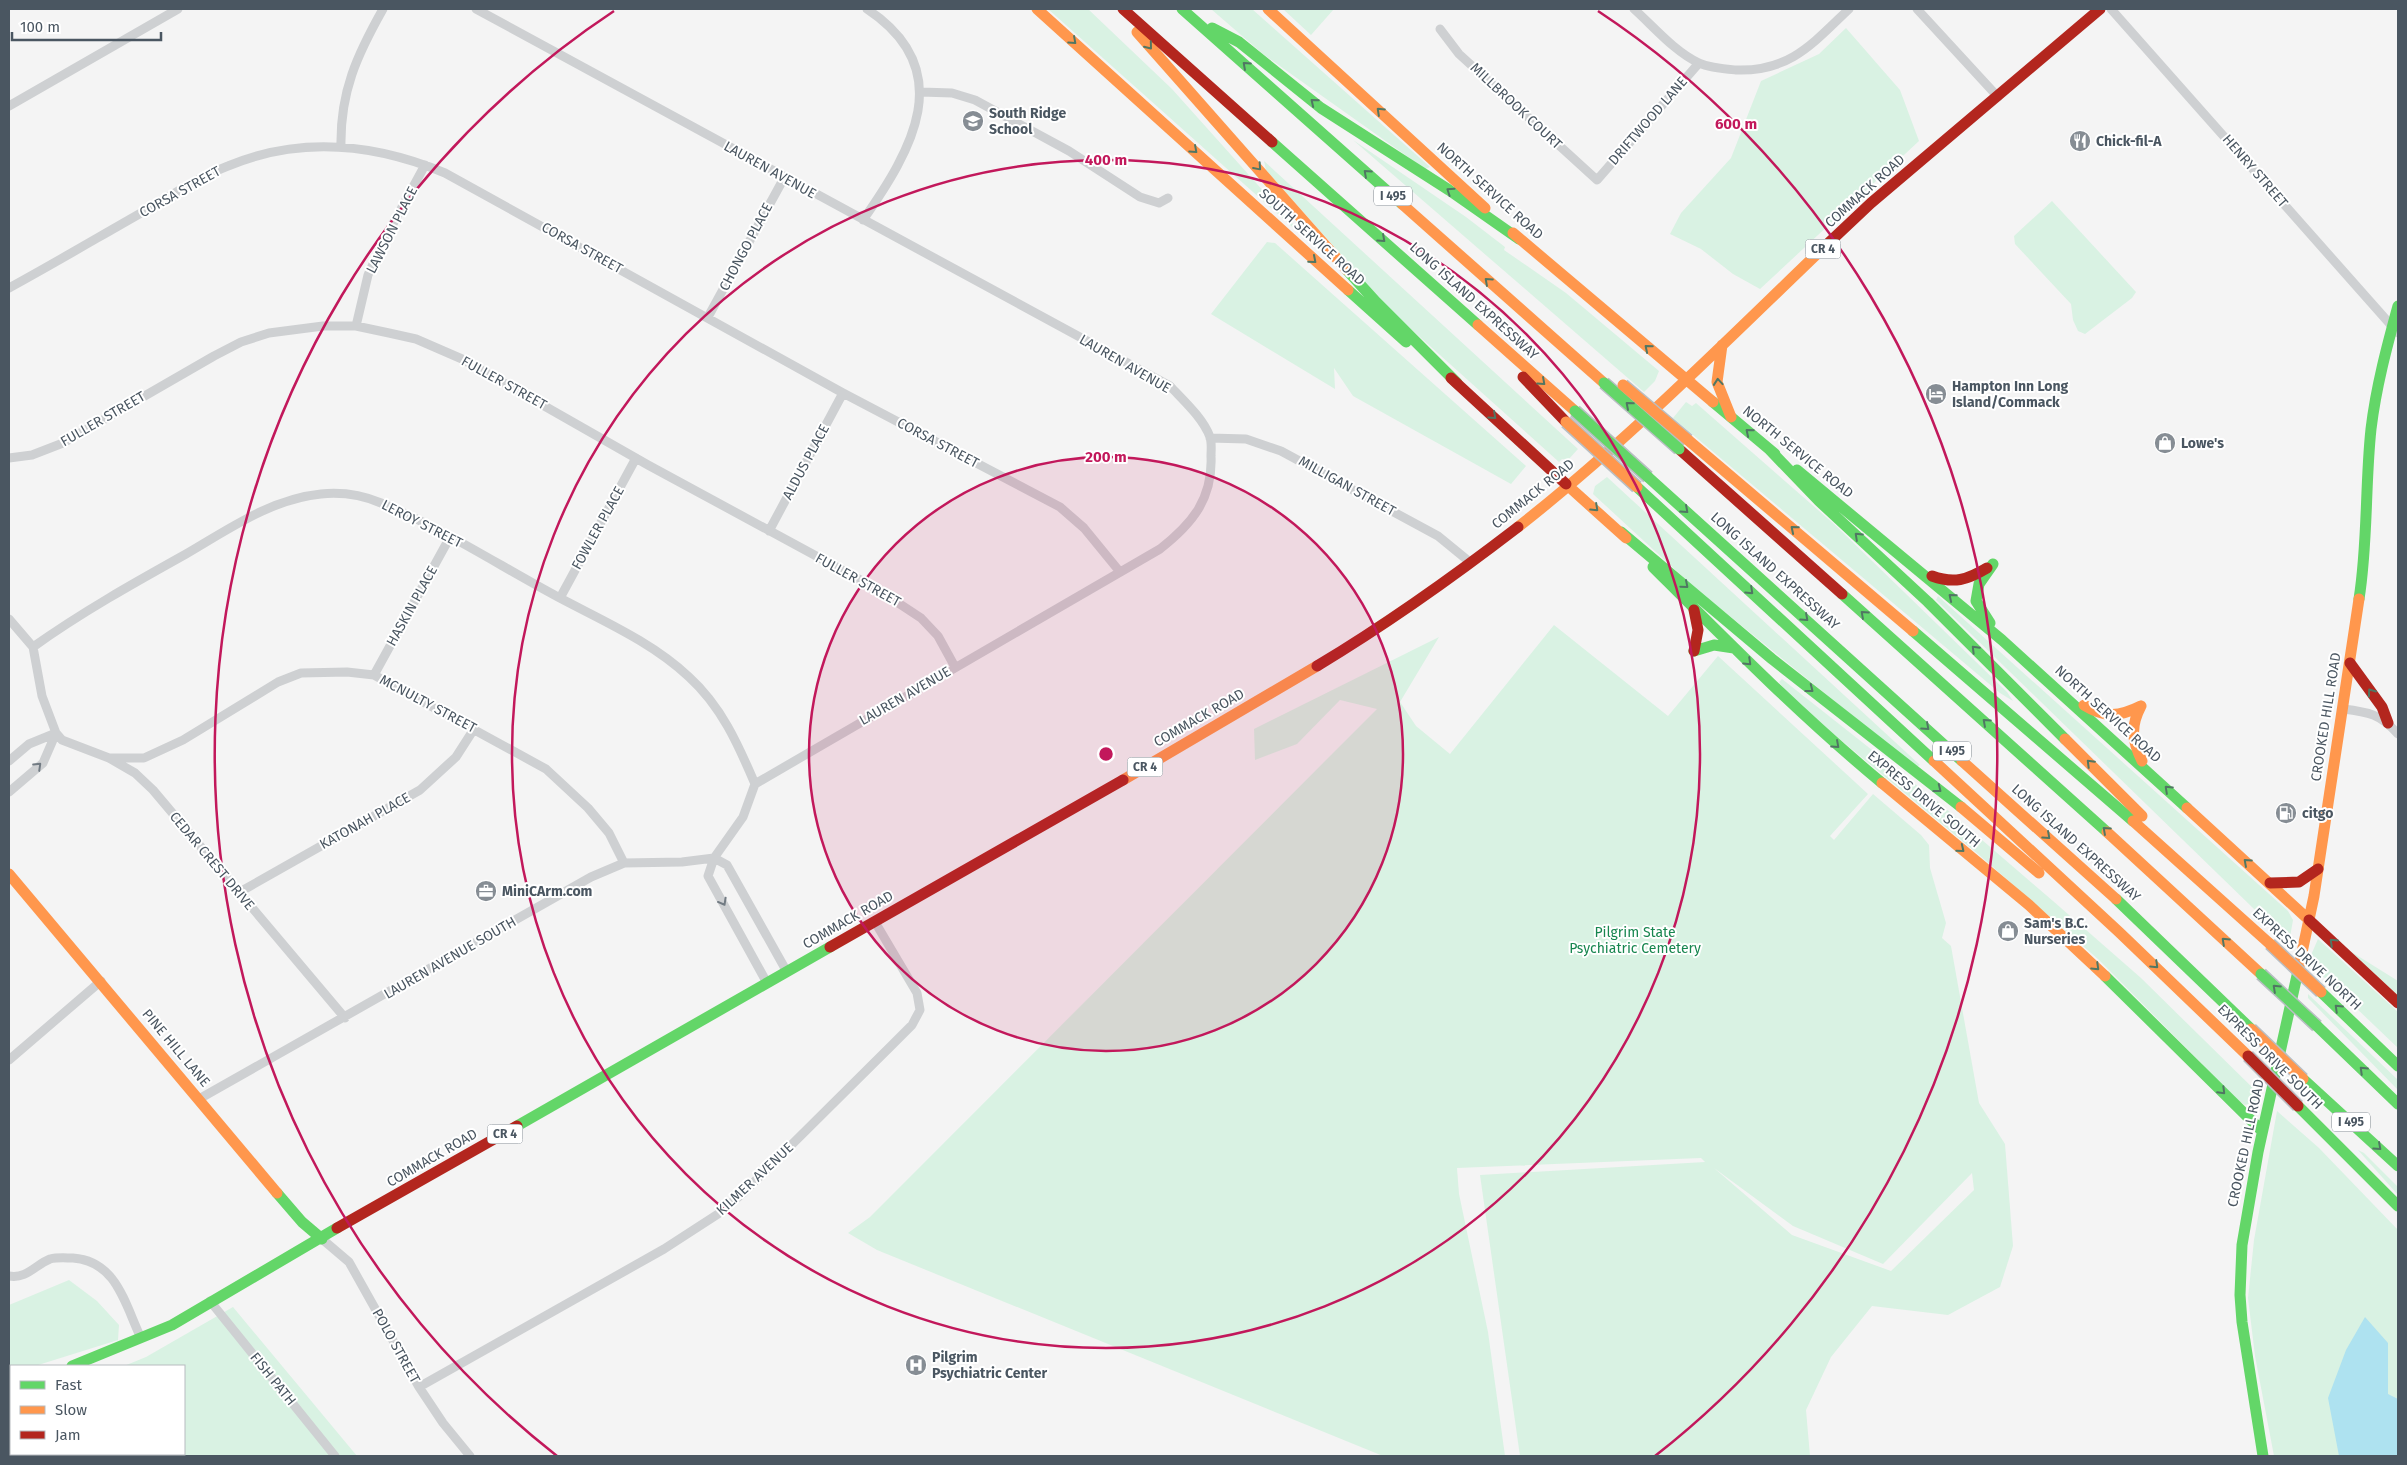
<svg xmlns="http://www.w3.org/2000/svg" width="2407" height="1465" font-family="'Fira Sans',sans-serif">
  <rect width="100%" height="100%" fill="#f4f4f4"/>
  <path fill="#d9f2e3" fill-rule="evenodd" d="M1048 9H1088L1172 89 1308 241Z
    M1211 9H1252L1430 167 1425 169 1263 54Z
    M1283 9H1334L1311 35Z
    M1846 28 1900 90 1919 141 1760 289 1733 274 1701 249 1670 234 1681 213 1731 158 1761 81 1819 54Z
    M1353 140 1466 217 1505 247 1504 250 1566 293 1659 371 1655 381 1644 392Z
    M1264 161 1578 449 1568 460 1562 459 1559 462 1392 312 1266 170Z
    M2052 201 2136 292 2132 298 2085 334 2078 331 2073 320 2071 304 2015 244 2014 236Z
    M1267 242 1275 243 1526 466 1511 484 1353 396 1334 368 1335 389 1211 314Z
    M1686 402 1692 406 1696 403 1834 524 2007 692 2013 701 2000 693 1673 418Z
    M1607 477 1920 765 1916 767 1695 588 1593 494 1595 486Z
    M1938 596 2288 911 2293 920 2289 943 1936 600Z
    M1554 625 1668 716 1718 656 1868 794 1830 836 1834 840 1873 794 1921 835 1929 845 1930 868 1946 923 1942 938 1951 946 1979 1103 2005 1144 2013 1246 2000 1287 1948 1315 1872 1306 1831 1357 1806 1410 1810 1456H1520L1480 1175 1705 1162 1701 1158 1457 1168 1459 1194 1488 1332 1505 1456H1383L877 1250 848 1233 870 1217 1377 709 1340 700 1297 744 1255 760 1254 729 1439 637 1400 702 1416 726 1450 754ZM1714 1168 1793 1226 1883 1264 1972 1173 1974 1190 1891 1271 1792 1235Z
    M1782 679 1938 802 2053 901 2141 978 2257 1092 2255 1102 2245 1105 2239 1101 2099 960 1978 854 1795 702 1779 682Z
    M2318 939 2398 1012V1048L2308 962Z
    M2350 951 2398 981V996Z
    M2308 994 2398 1080V1090L2308 998Z
    M2277 1111 2319 1148 2398 1230V1456H2274L2255 1356 2248 1298 2254 1240Z
    M2358 1150 2364 1153 2398 1187V1195Z
    M69 1280 97 1301 119 1325 118 1340 35 1366H11V1375L9 1376V1305Z
    M233 1307 357 1456H9V1409L11 1408V1454H184V1366H124L146 1357Z"/>
  <path fill="#aee2f0" d="M2365 1317 2388 1343V1394L2398 1399V1456H2339L2328 1398 2346 1350Z"/>
  <g fill="none" stroke-linecap="round" stroke-linejoin="round">
    <path stroke="#ced0d2" stroke-width="9" d="M476 9 1170 386C1184 401 1203 418 1210 437 1212 443 1211 451 1211 456 1213 499 1192 524 1160 549L755 784 743 817 714 858 708 876 767 983
      M1634 9C1654 27 1675 52 1699 63 1710 68 1724 69 1736 70 1790 72 1813 43 1849 9
      M1917 9 1998 97
      M2111 9 2398 333
      M1440 29 1459 54 1597 180 1699 63
      M921 92 952 93 975 100 1069 151 1140 197 1159 203 1168 198
      M9 106 178 9
      M341 146C340 92 357 55 383 9
      M863 220C912 150 959 70 867 9
      M9 288C53 264 97 238 141 213 169 197 197 178 228 166 300 136 375 144 445 173L843 393 1060 507 1084 528 1120 572
      M708 317 784 178
      M356 326 368 275 382 244 425 165
      M1210 438 1246 439 1281 451 1438 536 1471 563
      M9 458 32 455 63 443 214 356 241 342 269 333 323 326H356L389 333 416 339 462 359 648 465 877 589 921 618 938 636 955 667
      M769 531 843 393
      M560 598 636 458
      M9 619 33 647 42 696 56 733 62 740 109 758 135 773 153 790 345 1018
      M33 647C82 612 134 583 186 554 229 529 271 499 321 494 341 492 362 495 381 503 442 528 500 566 558 597 603 621 652 642 689 677 721 706 738 744 755 784
      M374 675 450 537
      M2343 709C2369 712 2380 714 2398 734
      M109 758H144L183 740 278 682 301 673 347 672 374 675 546 769 588 808 609 833 624 863
      M9 761 29 744 56 733
      M9 792 43 763 56 733
      M714 858 727 865 787 972
      M238 893 420 790 456 757 474 729
      M9 1060 101 981
      M199 1099 591 877 624 863 682 862 714 858
      M322 1239 349 1262 419 1387 443 1423 470 1456
      M9 1276C27 1279 35 1265 50 1259 58 1257 66 1258 73 1258 117 1261 125 1305 141 1338
      M210 1301 335 1456
      M419 1387 664 1249 718 1214 743 1193 893 1044 912 1025 920 1010 917 993 875 922"/>
    <path stroke="#63d668" stroke-width="11" d="M1182 9 1402 204
      M1212 28 1239 42 1321 108 1449 190 1519 239
      M1272 142 1478 325
      M1347 270 1376 302 1457 383
      M1348 290 1406 342
      M1713 402 1775 454
      M1768 448 1819 501 1928 602 2065 739
      M1797 470 2002 640 2187 808
      M1648 477 1962 761
      M1637 487 1934 761
      M1621 532 1772 659 1961 807
      M1653 567C1727 641 1801 716 1882 783
      M1842 594 2107 832
      M2359 599C2368 543 2365 485 2371 429 2376 387 2387 346 2398 306
      M1990 623 1976 601 1979 584 1993 564
      M1913 631 2133 821
      M1694 651 1714 645 1734 648
      M2116 899 2251 1029
      M2105 976 2262 1131
      M2321 992 2398 1066
      M2317 1026 2398 1104
      M2303 1079 2398 1166
      M2298 1106 2398 1206
      M517 1126 830 947
      M277 1193 302 1222 322 1239
      M72 1366 172 1325 337 1228
      M2263 1456 2242 1322 2240 1295 2242 1245 2258 1152 2298 971"/>
    <path stroke="#ff974d" stroke-width="11" d="M1037 9 1348 290
      M1268 9 1485 208
      M1137 32 1347 270
      M1402 204 1604 383
      M1513 233 1713 402
      M1478 325 1575 411
      M1722 345 1717 382 1731 417
      M1688 440 1913 631
      M1566 484 1626 538
      M1518 527C1625 443 1721 346 1819 252
      M2084 705C2105 718 2119 717 2141 706
      M2141 706C2130 727 2132 740 2142 761
      M2065 739 2142 816
      M1934 761 2119 932 2248 1056
      M1962 761 2116 899
      M1123 780 1317 666
      M1882 783 2029 905 2105 976
      M1961 807 2039 873
      M2187 808 2309 920
      M2133 821 2270 944
      M2107 832 2261 974
      M9 874 277 1193
      M2298 971 2314 896 2359 599"/>
    <path stroke="#b3261e" stroke-width="11" d="M1123 9 1272 142
      M1819 252 1871 203 2100 9
      M1523 377 1566 422
      M1451 378 1566 484
      M1679 449 1842 594
      M1932 576C1954 584 1967 580 1987 568
      M1694 610 1698 630 1694 651
      M2350 663 2382 707 2388 723
      M1317 666C1387 624 1453 577 1518 527
      M2270 883 2299 882 2318 869
      M2309 920 2398 1003
      M830 947 1123 780
      M337 1228 517 1126
      M9 1388 11 1387"/>
    <g stroke="#b9bec3" stroke-width="14" stroke-linecap="butt">
      <path id="fast-bridge" d="M1604 383 1679 449
        M1575 411 1648 477
        M2261 974 2317 1026"/>
    </g>
    <g stroke="#b9bec3" stroke-width="14" stroke-linecap="butt">
      <path id="slow-bridge" d="M1623 385 1688 440
        M1566 422 1637 487
        M2270 944 2321 992
        M2251 1029 2303 1079"/>
    </g>
    <g stroke="#b9bec3" stroke-width="14" stroke-linecap="butt">
      <path id="jam-bridge" d="M2248 1056 2298 1106"/>
    </g>
    <use href="#fast-bridge" stroke="#63d668" stroke-width="11"/>
    <use href="#slow-bridge" stroke="#ff974d" stroke-width="11"/>
    <use href="#jam-bridge" stroke="#b3261e" stroke-width="11"/>
  </g>
  <defs><path id="oneway-chevron" d="M-2-3.5L2.5 0L-2 3.5" fill="none" stroke-width="1.6" stroke-linecap="round" stroke-linejoin="round" transform="scale(1.25)"/></defs>
  <g stroke="#507663">
    <use href="#oneway-chevron" transform="translate(1073 41) rotate(42)"/>
    <use href="#oneway-chevron" transform="translate(1149 46) rotate(51)"/>
    <use href="#oneway-chevron" transform="translate(1246 65) rotate(-138)"/>
    <use href="#oneway-chevron" transform="translate(1314 102) rotate(-141)"/>
    <use href="#oneway-chevron" transform="translate(1380 111) rotate(-137)"/>
    <use href="#oneway-chevron" transform="translate(1194 150) rotate(42)"/>
    <use href="#oneway-chevron" transform="translate(1258 167) rotate(49)"/>
    <use href="#oneway-chevron" transform="translate(1367 173) rotate(-138)"/>
    <use href="#oneway-chevron" transform="translate(1450 191) rotate(-146)"/>
    <use href="#oneway-chevron" transform="translate(1382 239) rotate(42)"/>
    <use href="#oneway-chevron" transform="translate(1313 260) rotate(41)"/>
    <use href="#oneway-chevron" transform="translate(1488 281) rotate(-138)"/>
    <use href="#oneway-chevron" transform="translate(1648 348) rotate(-140)"/>
    <use href="#oneway-chevron" transform="translate(1542 382) rotate(42)"/>
    <use href="#oneway-chevron" transform="translate(1718 382) rotate(-95)"/>
    <use href="#oneway-chevron" transform="translate(1629 405) rotate(-139)"/>
    <use href="#oneway-chevron" transform="translate(1493 416) rotate(42)"/>
    <use href="#oneway-chevron" transform="translate(1749 432) rotate(-140)"/>
    <use href="#oneway-chevron" transform="translate(1595 508) rotate(43)"/>
    <use href="#oneway-chevron" transform="translate(1685 510) rotate(42)"/>
    <use href="#oneway-chevron" transform="translate(1794 529) rotate(-140)"/>
    <use href="#oneway-chevron" transform="translate(1858 536) rotate(-137)"/>
    <use href="#oneway-chevron" transform="translate(1685 585) rotate(41)"/>
    <use href="#oneway-chevron" transform="translate(1750 591) rotate(43)"/>
    <use href="#oneway-chevron" transform="translate(1952 597) rotate(-140)"/>
    <use href="#oneway-chevron" transform="translate(1864 614) rotate(-138)"/>
    <use href="#oneway-chevron" transform="translate(1805 618) rotate(42)"/>
    <use href="#oneway-chevron" transform="translate(1975 649) rotate(-135)"/>
    <use href="#oneway-chevron" transform="translate(1748 662) rotate(44)"/>
    <use href="#oneway-chevron" transform="translate(1810 689) rotate(38)"/>
    <use href="#oneway-chevron" transform="translate(2371 692) rotate(-126)"/>
    <use href="#oneway-chevron" transform="translate(1986 722) rotate(-138)"/>
    <use href="#oneway-chevron" transform="translate(1926 727) rotate(42)"/>
    <use href="#oneway-chevron" transform="translate(1836 745) rotate(42)"/>
    <use href="#oneway-chevron" transform="translate(2090 763) rotate(-135)"/>
    <use href="#oneway-chevron" transform="translate(1938 789) rotate(38)"/>
    <use href="#oneway-chevron" transform="translate(2168 789) rotate(-137)"/>
    <use href="#oneway-chevron" transform="translate(2106 830) rotate(-138)"/>
    <use href="#oneway-chevron" transform="translate(2047 836) rotate(42)"/>
    <use href="#oneway-chevron" transform="translate(1961 849) rotate(39)"/>
    <use href="#oneway-chevron" transform="translate(2247 862) rotate(-138)"/>
    <use href="#oneway-chevron" transform="translate(2225 941) rotate(-137)"/>
    <use href="#oneway-chevron" transform="translate(2333 942) rotate(-137)"/>
    <use href="#oneway-chevron" transform="translate(2155 965) rotate(44)"/>
    <use href="#oneway-chevron" transform="translate(2096 967) rotate(44)"/>
    <use href="#oneway-chevron" transform="translate(2276 988) rotate(-137)"/>
    <use href="#oneway-chevron" transform="translate(2338 1008) rotate(-136)"/>
    <use href="#oneway-chevron" transform="translate(2363 1070) rotate(-136)"/>
    <use href="#oneway-chevron" transform="translate(2222 1091) rotate(45)"/>
    <use href="#oneway-chevron" transform="translate(2378 1147) rotate(42)"/>
  </g>
  <g stroke="#727b83">
    <use href="#oneway-chevron" transform="translate(38 766) rotate(-44)"/>
    <use href="#oneway-chevron" transform="translate(723 902) rotate(61)"/>
  </g>
  <circle cx="1106" cy="754" r="297" fill="#c2185b" fill-opacity=".12"/>
  <g fill="none" stroke="#c2185b" stroke-width="2.5">
    <circle cx="1106" cy="754" r="297"/>
    <circle cx="1106" cy="754" r="594"/>
    <path d="M557 1456A891 891 0 0 1 614 11M1598 11A891 891 0 0 1 1655 1456"/>
  </g>
  <defs>
    <g id="school-disc" transform="scale(1.125)"><circle r="9.5" fill="#868d94" stroke="#fff"/><path d="M0-5L7-2L0 1L-7-2ZM-4 1L0 2.5L4 1V4Q0 6-4 4Z" fill="#fff"/></g>
    <g id="restaurant-disc" transform="scale(1.125)"><circle r="9.5" fill="#868d94" stroke="#fff"/><path d="M-5-6h1v4h1v-4h1v4h1v-4h1v5L-1.5 .5V6h-2V.5L-5-1ZM5-6V6H3V1.5H1.5Q1.5-4 5-6Z" fill="#fff"/></g>
    <g id="hotel-disc" transform="scale(1.125)"><circle r="9.5" fill="#868d94" stroke="#fff"/><path d="M-6-4.5h1.5V1H6V5H4.5V3h-9V5H-6ZM-4 0a1.8 1.8 0 1 1 3.6 0ZM.5 0V-2.5h3Q6-2.5 6 0Z" fill="#fff"/></g>
    <g id="shop-disc" transform="scale(1.125)"><circle r="9.5" fill="#868d94" stroke="#fff"/><path d="M-5-2.5h2.3a2.7 3.5 0 0 1 5.4 0H5L5.5 6h-11ZM-1.5-2.5h3a1.5 2.3 0 0 0-3 0Z" fill="#fff"/></g>
    <g id="fuel-disc" transform="scale(1.125)"><circle r="9.5" fill="#868d94" stroke="#fff"/><path d="M-5.5-6h7V0h2V4h1.3V-2.5L3-4.5l.8-.8L6-3V5H2.5V1h-1V6h-7ZM-4.2-4.7v3.2H.2V-4.7Z" fill="#fff"/></g>
    <g id="office-disc" transform="scale(1.125)"><circle r="9.5" fill="#868d94" stroke="#fff"/><path d="M-6-3h4V-5.5h4V-3h4V5H-6ZM-1-4.5V-3h2v-1.5ZM-6 0V1H6V0Z" fill="#fff"/></g>
    <g id="hospital-disc" transform="scale(1.125)"><circle r="9.5" fill="#868d94" stroke="#fff"/><path d="M-5-5h3v3.5h4V-5h3V5h-3V1.5h-4V5h-3Z" fill="#fff"/></g>
  </defs>
  <g fill-rule="evenodd">
    <use href="#school-disc" x="973" y="121"/>
    <use href="#restaurant-disc" x="2080" y="141"/>
    <use href="#hotel-disc" x="1936" y="394"/>
    <use href="#shop-disc" x="2165" y="443"/>
    <use href="#fuel-disc" x="2286" y="813"/>
    <use href="#office-disc" x="486" y="891"/>
    <use href="#shop-disc" x="2008" y="931"/>
    <use href="#hospital-disc" x="916" y="1365"/>
  </g>
  <g text-anchor="middle" dominant-baseline="central" stroke-width="4" stroke-linejoin="round" paint-order="stroke">
    <g fill="#fff" stroke="#808990" stroke-width="1">
      <rect x="1374" y="186.5" width="38" height="19" rx="4"/>
      <rect x="1805.5" y="239.5" width="35" height="19" rx="4"/>
      <rect x="1933" y="741.5" width="38" height="19" rx="4"/>
      <rect x="1127.5" y="757.5" width="35" height="19" rx="4"/>
      <rect x="2332" y="1112.5" width="38" height="19" rx="4"/>
      <rect x="487.5" y="1124.5" width="35" height="19" rx="4"/>
    </g>
    <g font-size="12" font-weight="bold" fill="#4a5661">
      <text x="1393" y="196">I 495</text>
      <text x="1823" y="249">CR 4</text>
      <text x="1952" y="751">I 495</text>
      <text x="1145" y="767">CR 4</text>
      <text x="2351" y="1122">I 495</text>
      <text x="505" y="1134">CR 4</text>
    </g>
    <g font-size="14" fill="#4a5661" stroke="#fff">
      <text transform="translate(1516 106) rotate(43)">MILLBROOK COURT</text>
      <text transform="translate(1648 121) rotate(-49)">DRIFTWOOD LANE</text>
      <text transform="translate(770 170) rotate(29)">LAUREN AVENUE</text>
      <text transform="translate(2255 171) rotate(49)">HENRY STREET</text>
      <text transform="translate(1490 191) rotate(42)">NORTH SERVICE ROAD</text>
      <text transform="translate(1865 191) rotate(-42)">COMMACK ROAD</text>
      <text transform="translate(180 192) rotate(-29)">CORSA STREET</text>
      <text transform="translate(392 230) rotate(-63)">LAWSON PLACE</text>
      <text transform="translate(1312 237) rotate(42)">SOUTH SERVICE ROAD</text>
      <text transform="translate(746 247) rotate(-62)">CHONGO PLACE</text>
      <text transform="translate(582 248) rotate(29)">CORSA STREET</text>
      <text transform="translate(1474 301) rotate(42)">LONG ISLAND EXPRESSWAY</text>
      <text transform="translate(1125 364) rotate(30)">LAUREN AVENUE</text>
      <text transform="translate(504 383) rotate(29)">FULLER STREET</text>
      <text transform="translate(103 419) rotate(-30)">FULLER STREET</text>
      <text transform="translate(938 443) rotate(28)">CORSA STREET</text>
      <text transform="translate(1798 452) rotate(39)">NORTH SERVICE ROAD</text>
      <text transform="translate(806 462) rotate(-62)">ALDUS PLACE</text>
      <text transform="translate(1347 486) rotate(29)">MILLIGAN STREET</text>
      <text transform="translate(1533 494) rotate(-39)">COMMACK ROAD</text>
      <text transform="translate(422 524) rotate(27)">LEROY STREET</text>
      <text transform="translate(598 528) rotate(-61)">FOWLER PLACE</text>
      <text transform="translate(1775 571) rotate(42)">LONG ISLAND EXPRESSWAY</text>
      <text transform="translate(858 580) rotate(29)">FULLER STREET</text>
      <text transform="translate(412 606) rotate(-61)">HASKIN PLACE</text>
      <text transform="translate(905 696) rotate(-30)">LAUREN AVENUE</text>
      <text transform="translate(428 704) rotate(28)">MCNULTY STREET</text>
      <text transform="translate(2108 714) rotate(42)">NORTH SERVICE ROAD</text>
      <text transform="translate(2326 717) rotate(-81)">CROOKED HILL ROAD</text>
      <text transform="translate(1199 718) rotate(-30)">COMMACK ROAD</text>
      <text transform="translate(1924 799) rotate(40)">EXPRESS DRIVE SOUTH</text>
      <text transform="translate(365 821) rotate(-29)">KATONAH PLACE</text>
      <text transform="translate(2076 843) rotate(42)">LONG ISLAND EXPRESSWAY</text>
      <text transform="translate(212 861) rotate(50)">CEDAR CREST DRIVE</text>
      <text transform="translate(848 920) rotate(-30)">COMMACK ROAD</text>
      <text transform="translate(450 958) rotate(-30)">LAUREN AVENUE SOUTH</text>
      <text transform="translate(2307 959) rotate(43)">EXPRESS DRIVE NORTH</text>
      <text transform="translate(176 1048) rotate(50)">PINE HILL LANE</text>
      <text transform="translate(2270 1057) rotate(45)">EXPRESS DRIVE SOUTH</text>
      <text transform="translate(2246 1143) rotate(-78)">CROOKED HILL ROAD</text>
      <text transform="translate(432 1158) rotate(-30)">COMMACK ROAD</text>
      <text transform="translate(755 1179) rotate(-43)">KILMER AVENUE</text>
      <text transform="translate(396 1346) rotate(61)">POLO STREET</text>
      <text transform="translate(273 1379) rotate(51)">FISH PATH</text>
    </g>
    <g font-size="14" font-weight="bold" fill="#4a5661" stroke="#fff" text-anchor="start">
      <text x="989" y="113">South Ridge<tspan x="989" dy="16">School</tspan></text>
      <text x="2096" y="141">Chick-fil-A</text>
      <text x="1952" y="386">Hampton Inn Long<tspan x="1952" dy="16">Island/Commack</tspan></text>
      <text x="2181" y="443">Lowe's</text>
      <text x="2302" y="813">citgo</text>
      <text x="502" y="891">MiniCArm.com</text>
      <text x="2024" y="923">Sam's B.C.<tspan x="2024" dy="16">Nurseries</tspan></text>
      <text x="932" y="1357">Pilgrim<tspan x="932" dy="16">Psychiatric Center</tspan></text>
    </g>
    <g font-size="14" fill="#17864f" stroke="#fff">
      <text x="1635" y="932">Pilgrim State<tspan x="1635" dy="16">Psychiatric Cemetery</tspan></text>
    </g>
  </g>
  <circle cx="1106" cy="754" r="8" fill="#c2185b" stroke="#fff" stroke-width="2.5"/>
  <g font-size="15" text-anchor="middle" font-weight="bold" fill="#c2185b" stroke="#fff" stroke-width="4" stroke-linejoin="round" paint-order="stroke">
    <text x="1736" y="129">600 m</text>
    <text x="1106" y="165">400 m</text>
    <text x="1106" y="462">200 m</text>
  </g>
  <rect width="2407" height="1465" fill="none" stroke="#4a5661" stroke-width="20"/>
  <rect x="10" y="1365" width="175" height="90" fill="#ffffff" stroke="#b7bbc0"/>
  <rect x="20" y="1381" width="25" height="8" fill="#63d668" stroke="#b7bbc0"/>
  <text x="55" y="1390" font-size="15" fill="#4a5661">Fast</text>
  <rect x="20" y="1406" width="25" height="8" fill="#ff974d" stroke="#b7bbc0"/>
  <text x="55" y="1415" font-size="15" fill="#4a5661">Slow</text>
  <rect x="20" y="1431" width="25" height="8" fill="#b3261e" stroke="#b7bbc0"/>
  <text x="55" y="1440" font-size="15" fill="#4a5661">Jam</text>
  <path d="M12 32v8h149v-8" fill="none" stroke="#4a5661" stroke-width="2.5"/>
  <text x="20" y="32" font-size="15" fill="#4a5661" stroke="#ffffff" stroke-width="4" paint-order="stroke">100 m</text>
</svg>
